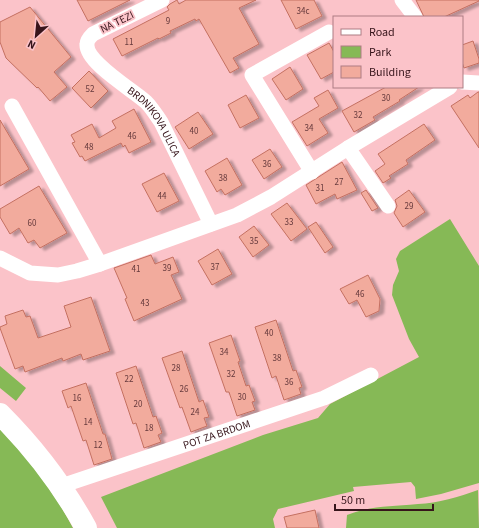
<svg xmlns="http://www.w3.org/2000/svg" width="479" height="528" font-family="'Source Sans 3',sans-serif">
  <defs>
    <filter id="shadow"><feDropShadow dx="4.5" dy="2.5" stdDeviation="1" flood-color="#0004"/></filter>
  </defs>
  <rect width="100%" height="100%" fill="#fbc3c9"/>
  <path fill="#86b956" d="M450 219 479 266V483L441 494 416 499 415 487 411 482 353 487 354 491 278 509 273 519 275 528H117L101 497 263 435 318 418 330 404 419 357 409 339 392 295 393 285 399 271 396 259 400 251Z
    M0 366 26 388 16 401 0 388Z
    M0 429C28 459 54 491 73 528H0Z
    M478 490 479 528H346L347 515C374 505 390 507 418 504 438 503 459 497 478 490Z"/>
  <path fill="#f2ab9d" stroke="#c47061" filter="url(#shadow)" d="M77 0H130L88 21Z
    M177 0 179 4 186 0H256L239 8 259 44 233 58 239 68 230 73 199 19 196 21 195 19 170 31 171 33 159 39 158 38 122 56 113 39 169 10 167 7 170 4Z
    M281 0H314L322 16 296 29Z
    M416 0H479V1L444 17H424Z
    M30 7 71 57 54 72 67 87 50 101 38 87 37 88 6 58 0 42V22Z
    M473 41 479 59V63L464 68 462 62V45Z
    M329 43 334 52V72L321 79 307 55Z
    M290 67 303 89 286 100 272 79Z
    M89 71 108 91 91 108 72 88Z
    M386 87H419L399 100 400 101 373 117 375 120 354 132 342 111Z
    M328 90 338 108 319 119 328 133 307 146 292 122 319 106 314 98Z
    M478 92H479V148L451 106 468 95 470 98Z
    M246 95 259 118 240 128 228 105Z
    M134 109 151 142 129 153 125 145 123 147 121 143 85 161 82 156 80 157 72 143 75 142 71 135 92 124 99 138 116 128 112 121Z
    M198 112 213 134 189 149 175 127Z
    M0 120 29 169 0 186Z
    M424 124 435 140 406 160 408 164 389 176 391 178 383 183 375 171 385 164 378 154Z
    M270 149 282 167 264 179 252 160Z
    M227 158 242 185 225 195 221 189 217 192 205 171Z
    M342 162 357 190 337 199 335 194 316 204 306 185Z
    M164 173 179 201 157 212 142 184Z
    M39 186 67 233 40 248 34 240 28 243 19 228 10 234 0 217V209Z
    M366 190 378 208 372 211 361 193Z
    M409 190 425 212 403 227 394 213 397 206 395 200Z
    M287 203 307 229 291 241 271 214Z
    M316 222 333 247 325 253 308 227Z
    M254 226 269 245 253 257 239 237Z
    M218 249 232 274 212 285 198 261Z
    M151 255 155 264 173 257 179 272 171 275 182 299 134 321 125 299 127 298 114 268Z
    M368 275 380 299 379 311 366 317 357 300 349 304 340 289Z
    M91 297 110 351 83 360 81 354 63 361 62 358 25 372 23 366 15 369 0 328V327L7 324 5 316 23 310 26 317 30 316 38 338 71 327 64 306Z
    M276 320 293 371 296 370 302 387 299 388 301 394 284 400 276 376 272 378 255 327Z
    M231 335 240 361 238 362 246 386 249 385 255 401 252 402 255 410 237 416 229 392H226L209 343Z
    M182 351 199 402 203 400 209 417 204 418 207 426 191 432 182 407 180 408 162 358Z
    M136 366 153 417 156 416 162 433 158 435 161 442 144 448 136 423 133 424 116 373Z
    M86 383 103 434H105L112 459 94 465 86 440 83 441 71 406 68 408 62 391Z
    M315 510 319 528H287L284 517Z"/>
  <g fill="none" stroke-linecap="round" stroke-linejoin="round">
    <g stroke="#fff" stroke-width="15">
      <path id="s1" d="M162 0 93 34C90 37 87 40 87 44 85 62 133 90 146 102 152 108 156 115 161 122L211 224"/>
      <path d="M402 0 415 17"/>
      <path d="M462 82 479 83"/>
      <path d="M12 106 100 264"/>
      <path d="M348 148 388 206"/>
      <path d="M312 172 252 75 329 32"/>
      <path d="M0 258 30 273 58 275 77 271 100 264 237 215 271 197 348 148 450 87"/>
      <path id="s2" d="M61 486 324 398 371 375"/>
    </g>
    <path stroke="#fff" stroke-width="22" d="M0 414C34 448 63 486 86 528"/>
  </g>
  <g text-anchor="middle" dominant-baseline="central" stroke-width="3.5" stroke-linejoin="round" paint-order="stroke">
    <g font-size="9" fill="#663a3c">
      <text x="303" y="11">34c</text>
      <text x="168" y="21">9</text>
      <text x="129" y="42">11</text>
      <text x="90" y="89">52</text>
      <text x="386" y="98">30</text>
      <text x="358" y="115">32</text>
      <text x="309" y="128">34</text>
      <text x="194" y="131">40</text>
      <text x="132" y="136">46</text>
      <text x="89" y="147">48</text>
      <text x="267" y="164">36</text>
      <text x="223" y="178">38</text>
      <text x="339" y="182">27</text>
      <text x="320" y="188">31</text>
      <text x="162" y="196">44</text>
      <text x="409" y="206">29</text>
      <text x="289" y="222">33</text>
      <text x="32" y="223">60</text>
      <text x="254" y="241">35</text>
      <text x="215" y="267">37</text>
      <text x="167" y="268">39</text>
      <text x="136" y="269">41</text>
      <text x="360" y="294">46</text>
      <text x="145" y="303">43</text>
      <text x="269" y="333">40</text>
      <text x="224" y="352">34</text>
      <text x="277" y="358">38</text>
      <text x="176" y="368">28</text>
      <text x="231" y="374">32</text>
      <text x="129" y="379">22</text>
      <text x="289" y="382">36</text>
      <text x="184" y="389">26</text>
      <text x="242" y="397">30</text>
      <text x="77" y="398">16</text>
      <text x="138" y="404">20</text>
      <text x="195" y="412">24</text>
      <text x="88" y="422">14</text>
      <text x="149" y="428">18</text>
      <text x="98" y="445">12</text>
    </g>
    <g font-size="11" fill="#37151b" stroke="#fbc3c9">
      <text transform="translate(117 22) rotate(-26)">NA TEZI</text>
      <text stroke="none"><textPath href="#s1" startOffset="194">BRDNIKOVA ULICA</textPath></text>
      <text stroke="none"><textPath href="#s2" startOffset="164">POT ZA BRDOM</textPath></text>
    </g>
  </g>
  <rect x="333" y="16" width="130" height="72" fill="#fbc3c9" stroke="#ad7d83"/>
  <rect x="341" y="29" width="20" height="6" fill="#ffffff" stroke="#ad7d83"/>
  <text x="369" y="36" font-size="12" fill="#37151b">Road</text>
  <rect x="341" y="46" width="20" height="12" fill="#86b956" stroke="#ad7d83"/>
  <text x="369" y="56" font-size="12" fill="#37151b">Park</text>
  <rect x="341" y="66" width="20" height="12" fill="#f2ab9d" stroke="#ad7d83"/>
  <text x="369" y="76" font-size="12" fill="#37151b">Building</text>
  <g transform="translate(36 36) rotate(207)" stroke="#fbc3c9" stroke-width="3" paint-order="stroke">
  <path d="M0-3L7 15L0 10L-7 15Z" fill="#37151b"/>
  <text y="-6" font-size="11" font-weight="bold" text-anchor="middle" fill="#37151b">N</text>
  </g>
  <path d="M335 504v6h98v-6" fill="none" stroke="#37151b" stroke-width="2"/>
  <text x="341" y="504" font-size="12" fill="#37151b" stroke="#fbc3c9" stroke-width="3" paint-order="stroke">50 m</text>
</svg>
